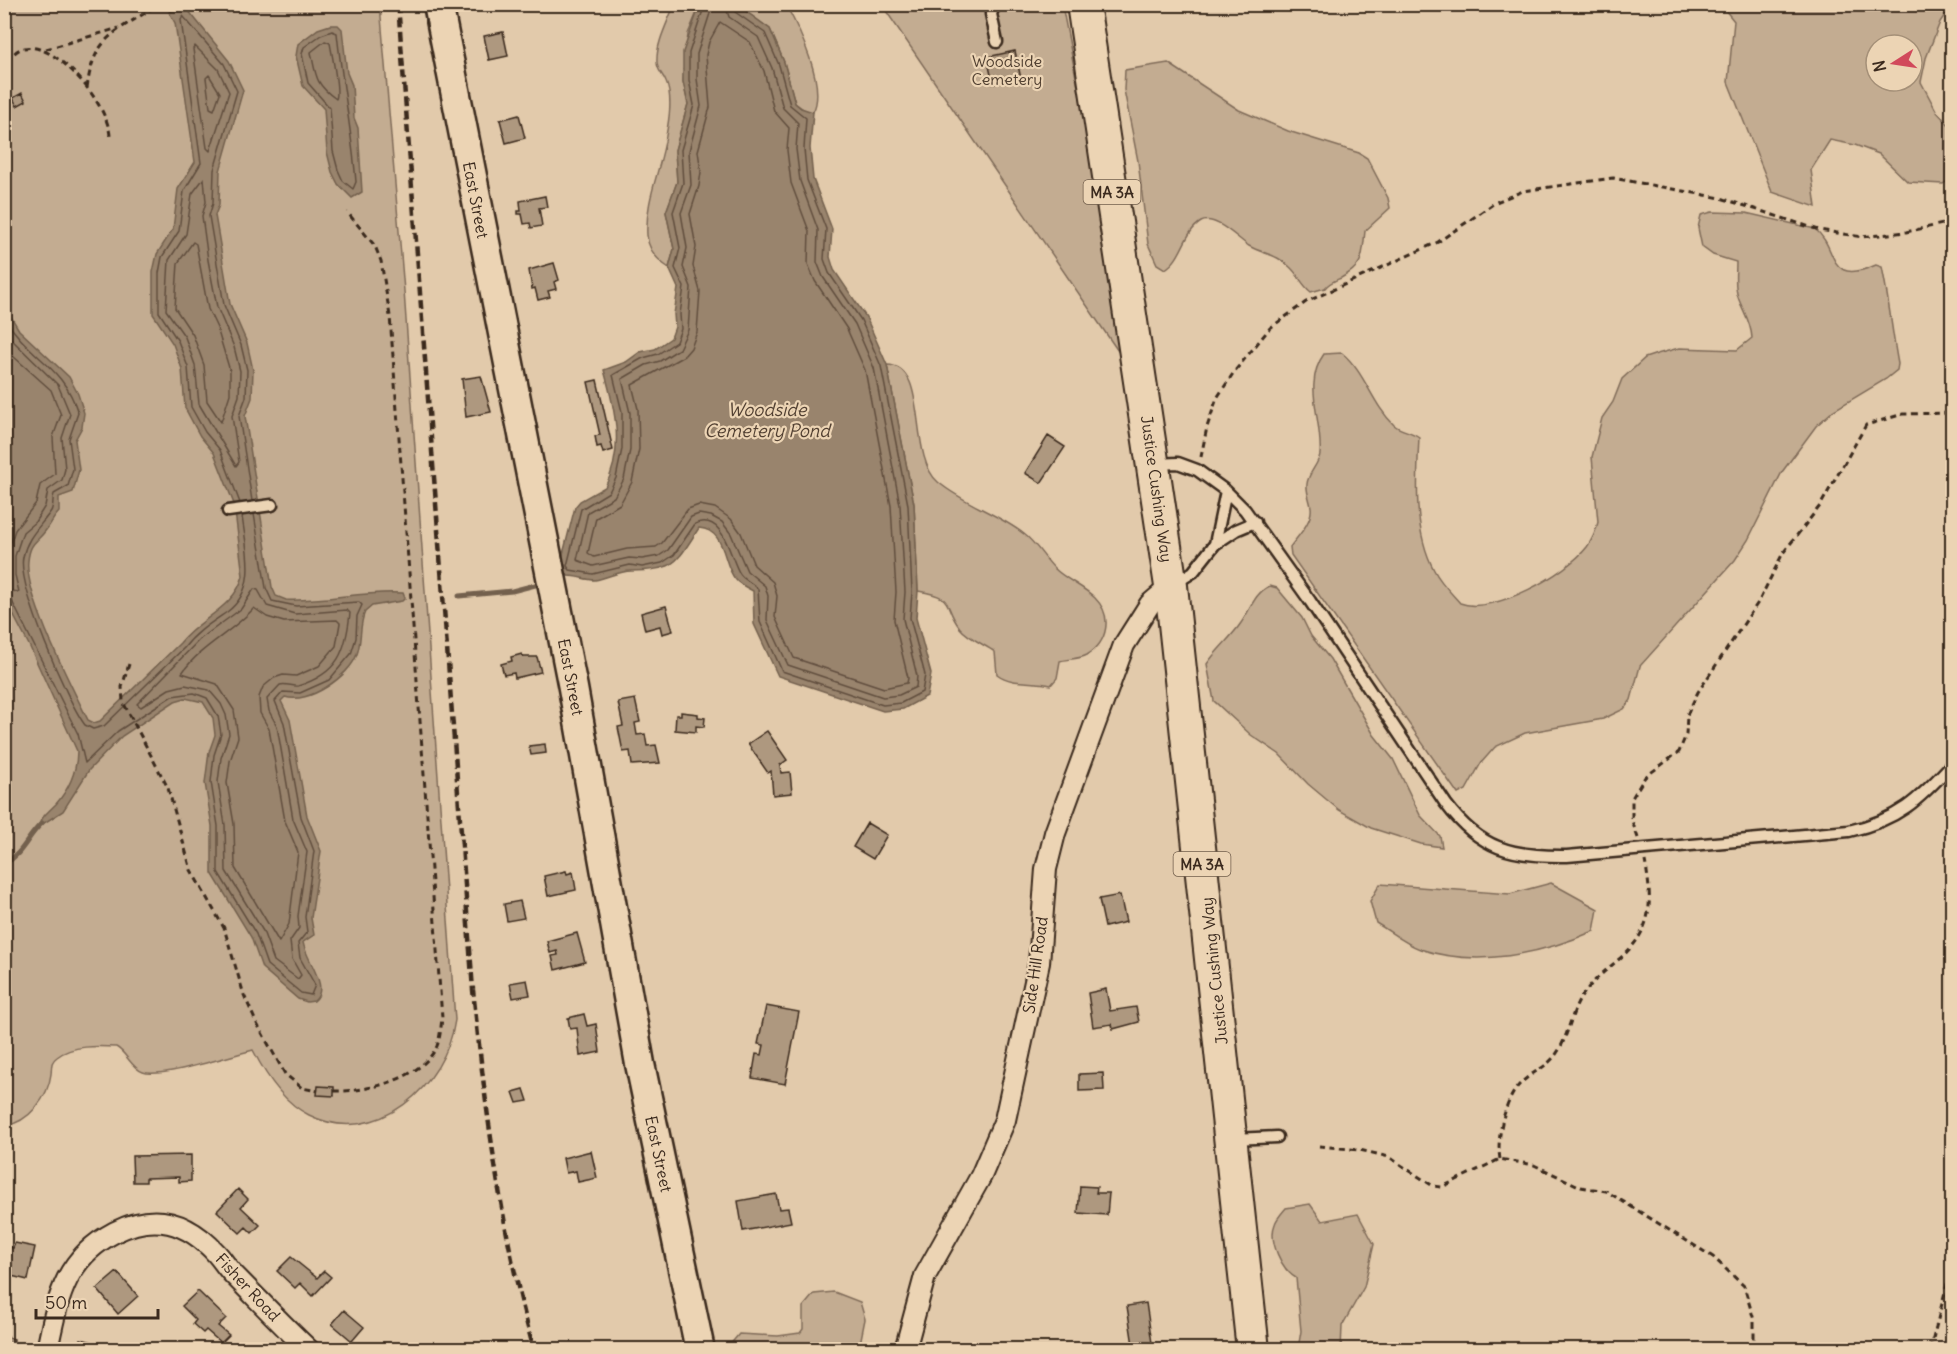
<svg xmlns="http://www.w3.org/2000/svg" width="1957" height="1354" font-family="Delius,sans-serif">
  <rect width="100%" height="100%" fill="#e2caab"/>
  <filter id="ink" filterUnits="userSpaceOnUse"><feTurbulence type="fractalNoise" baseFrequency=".0167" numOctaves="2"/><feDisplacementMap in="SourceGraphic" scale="12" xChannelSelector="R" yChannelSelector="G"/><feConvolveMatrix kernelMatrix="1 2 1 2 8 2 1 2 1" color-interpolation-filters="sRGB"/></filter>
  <g filter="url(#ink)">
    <path fill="#c3ac91" stroke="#7f6b58" stroke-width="1.5" fill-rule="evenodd" d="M4 5H380L404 291 455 1020C446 1085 376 1149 309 1115 284 1103 265 1074 253 1050 233 1055 159 1079 143 1072 131 1068 127 1053 116 1047 98 1046 72 1045 57 1057 50 1062 52 1067 51 1074 48 1098 29 1122 5 1126Z
      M674 5H700L688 34 683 81 688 104 675 150 677 182 666 212 674 249 669 268C657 260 648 250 647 235 645 201 661 169 666 136 669 120 673 97 666 82 663 74 657 71 657 62 656 43 668 22 674 5Z
      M737 5H786C799 29 827 86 813 112L806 111 795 103 784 62 770 29Z
      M882 5H1062L1082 108 1120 354Z
      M1721 5H1952L1940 22 1926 58 1921 82 1937 112 1952 128V178L1943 184 1908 182 1879 154 1855 145 1830 140 1811 170 1816 207 1772 192 1728 82 1734 21ZM1876 45H1912V81H1876Z
      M1168 63 1239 110 1288 131 1359 153 1367 158 1388 198 1390 208 1365 231C1362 256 1365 265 1341 278 1334 281 1330 282 1325 288L1311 292C1302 285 1298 274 1290 267 1277 254 1263 254 1249 246 1238 239 1215 214 1201 222 1183 233 1183 259 1165 269L1157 264 1148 244 1138 161 1124 90 1125 70Z
      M1712 212 1746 213 1815 229C1839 248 1826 287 1876 265L1882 267C1889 300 1892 332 1898 364L1897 370 1886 379 1834 410 1816 426 1782 472 1748 540 1735 560 1640 666 1631 700 1624 709 1603 719 1525 733 1495 747 1481 763 1466 790 1458 794 1291 555 1290 547C1298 536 1313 521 1311 507 1310 500 1306 491 1307 484 1308 473 1319 464 1320 454 1323 421 1302 384 1324 354L1342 353C1365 372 1372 404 1394 425 1401 431 1411 431 1419 437 1417 480 1413 530 1434 570 1440 582 1451 593 1460 603 1493 616 1567 573 1587 547 1592 540 1596 531 1598 522L1592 457 1602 418 1613 402 1622 379 1645 358 1657 354 1679 348 1737 350 1752 338C1751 321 1743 312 1738 297 1734 286 1736 274 1736 262L1713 255 1702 247 1698 228 1701 215Z
      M887 365C930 365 907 455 938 482 964 504 997 513 1024 534 1036 543 1044 558 1054 568 1066 580 1083 586 1095 598 1113 616 1108 642 1087 655 1080 659 1068 659 1060 661L1057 678 1051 685C1032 680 1013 686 997 674L995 652C985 645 968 638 960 628 942 605 957 597 918 591L914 504Z
      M1270 586 1277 588 1302 618 1311 636 1330 659 1374 735 1393 759 1420 815 1440 836 1442 847 1421 844 1371 828 1339 810 1308 784 1279 754 1251 735 1214 701 1207 664C1217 649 1231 638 1241 623 1251 609 1254 593 1270 586Z
      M1551 883 1598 909 1594 931C1541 954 1477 968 1420 949 1405 944 1390 931 1376 923L1370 901 1380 884 1510 894Z
      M1310 1204 1322 1221 1358 1214 1374 1244 1364 1287 1342 1326 1341 1349H1298L1301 1331 1296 1278C1282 1270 1268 1241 1275 1224 1277 1218 1282 1213 1286 1208Z
      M834 1292 860 1302 865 1319 859 1349H730L729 1346 739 1334 778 1336 800 1333 803 1329V1307L814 1294Z"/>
    <path fill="#99846d" stroke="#73604d" stroke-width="1.5" d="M184 5 229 61 243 90 220 171 219 205 215 215 230 304 247 343 253 370 252 398 245 416 272 587 276 596 286 600C325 602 365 590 403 593L405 598 402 601 372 606 365 612C359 624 362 641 357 654 350 676 308 705 285 697L281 701 290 720 307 816 321 851 311 918 314 935 303 942C306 961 331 987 314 1001L307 1002 298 999 262 968 251 937 212 873V826L205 783 209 752 215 735 213 718 203 702 185 698 175 701 122 736 89 770 63 811 38 827C41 817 48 812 56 804 69 789 77 771 77 751L29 645 5 599 4 305 19 330 69 377 78 394 84 413 82 427 75 440 79 470 73 492 59 497V512C53 518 51 524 46 530 37 543 30 541 28 561 24 595 72 687 88 720L94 723 100 721 180 643C199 618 234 609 243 576L234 504 214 453 200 436 185 408 182 369 173 344 153 314V272L157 254 173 229 178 189 195 162 175 23 169 12Z
      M700 5H737L770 29 784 62 795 103 801 108 813 112 810 148 813 179 832 229 830 257 834 270 866 317 887 365 914 504 918 591 916 618 931 674 927 696 903 709 883 711 778 676 754 624 753 591C748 588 740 585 736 580 722 565 727 530 699 528 675 564 677 570 631 571 619 571 607 578 595 580 586 580 577 576 568 576L561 562 575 507 580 501 605 487C625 449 615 409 604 370L626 362 640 352 655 349 671 338 675 327 674 314 678 288 669 268 674 249 666 212 677 182 675 150 688 104 683 82V52Z
      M330 25H338L342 29 347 73 352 85 354 118 358 128 362 192 352 198 338 184 332 172 327 152 324 109 303 86 296 56 298 44 318 29Z"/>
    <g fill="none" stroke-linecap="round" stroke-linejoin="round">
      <path stroke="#614e3e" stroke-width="1.5" d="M705 4 689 53V80L694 105 681 150 683 183 673 212 680 248 675 268 684 287 680 314 681 329 676 342 658 354 643 358 613 375 622 412V449L616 478 609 492 581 509 567 566 570 570 593 574 630 565 642 567 662 563 674 555 695 524C724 511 730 559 740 574 744 580 753 583 758 589L760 622 782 671 883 705 901 703 922 692 925 675 910 618 912 592 908 505 881 366 861 320 829 273 824 259 826 229 807 180 804 149 806 118 790 105 779 65 765 33 735 12 732 4
        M713 4 697 54V79L701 106 689 151 691 185 681 213 687 248 683 267 691 287 688 330 679 349 660 361 646 365 622 379 630 413V450L624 479 614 497 588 512 577 560 593 566 629 558 642 559 659 556 668 550 691 517 699 514 711 516 722 522 731 534 747 571 765 586 768 596 767 620 788 665 883 697 899 695 916 687 917 676 903 619 905 592 900 505 874 368 855 324 823 277 817 262 818 230 800 181 796 149 798 123 783 108 772 68 758 37 729 17 725 4
        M720 22 750 42 764 71 774 111 789 128 787 150 791 183 809 231 808 264 815 281 847 329 865 370 891 506 896 592 894 620 908 678 907 683 884 688 794 658 775 617 777 596 773 582 754 565 741 533 731 519 715 508 699 505 688 509 662 543 656 547 627 549 594 557 588 553 596 518 620 504 632 482 639 449 638 409 632 385 684 356 691 348 697 332 700 291 693 266 696 247 690 214 699 186 701 172 698 151 710 107 706 55 709 42Z
        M332 31 337 33C342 83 352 132 356 182L353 189 343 181 338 170 333 151 330 108 308 83 302 54 304 47 321 35Z
        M325 41 330 43C332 55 340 92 336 99 315 84 316 76 311 52Z
        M195 46 218 69 229 92 210 151 207 148 193 49Z
        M209 75 220 93 214 110 210 108 206 78Z
        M204 178 206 202 202 216 208 260 217 307 234 347 240 371 239 396 232 416 239 462 236 466 199 404 195 365 185 337 166 310 169 260 186 234 192 194Z
        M193 242 196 244 208 309 217 328 230 371V394L221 422 207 401 204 365 193 335 175 308 178 263Z
        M4 317C28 358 63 364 78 413L69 439 73 469 68 486 54 494C52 499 54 506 51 511 40 527 27 537 23 557 17 585 67 701 85 725L93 729 104 726 184 648C196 632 211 623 227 612 259 588 246 549 242 516
        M4 332 58 385 70 414 62 438 65 469 62 480 48 490 45 506 35 522 23 532 15 556V575L19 592 4 590
        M4 348 51 390 61 415 53 437 55 474 40 485 36 503 15 530 6 556 4 581
        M240 503 220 450 205 432 191 407 188 367 178 341 159 312V273L162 257 179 231 184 191 201 163 181 20 183 16 224 64 237 91 214 170 213 203 209 216 224 305 241 345 247 370 246 397 239 416 252 501
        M254 589 258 590 267 606 295 614 347 610 350 613C346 651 339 673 298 686 293 687 286 683 280 685L267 699 269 711 277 726 293 819 307 852 298 916 299 928 290 941 292 959 301 975 298 979 274 961 263 931 226 871 225 825 218 782 221 758 229 734 226 715 221 704 209 690 185 685 169 689 141 707 137 704 200 639 241 609Z
        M4 598 12 601 78 734 85 763 118 731 172 696 194 693 207 698 218 716 221 734 214 755 211 782 218 826V872L256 934 267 965 301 993 311 995 315 985 300 958 298 943 307 932 305 917 314 851 301 817 284 723 275 701 283 692 300 693 329 680 351 654 356 638 357 616 362 605 359 602 296 606 272 601 266 588 254 514
        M254 608 267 617 284 622 337 620 340 623 336 646 319 666 296 676 283 675 274 678 263 687 259 697 260 713 269 729 285 821 298 852 289 924 279 942 235 868 234 824 227 783 230 761 238 737 234 710 217 684 182 673C200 646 233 632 254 608Z"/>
      <path stroke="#73604d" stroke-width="5" d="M459 596 512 591 539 584
        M4 864C24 853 26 838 42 823"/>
    </g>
    <path fill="#ae987f" stroke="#3b2a1e" stroke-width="1.5" d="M503 32 508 56 489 60 484 36Z
      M1015 51 1021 79 993 84 987 57Z
      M22 93 26 101 17 106 13 98Z
      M519 115 525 138 506 143 500 120Z
      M545 196 547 207 539 208 542 226 531 228 530 223 524 224 522 214H518V211H521L520 201Z
      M554 263 559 280 554 282 556 289 548 291 550 297 538 300 535 288 532 289 529 270Z
      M481 376 491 412 466 417 462 379Z
      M597 380 613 450 603 453 601 446 597 447 595 436 600 435 588 382Z
      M1048 436 1065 447 1041 483 1025 473Z
      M666 606 673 631 662 634 660 626 645 630 641 613Z
      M522 654 523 657H537L541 672 515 678 514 673 504 675 501 664 512 661 511 657Z
      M635 699 640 722 635 723 637 735 645 734 647 746 656 745 660 763 632 765 630 751 623 752 618 727 623 726 618 702Z
      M681 712 698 714V717L705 718 704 727 696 726V732L675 730 676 715H681Z
      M767 731 787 760 780 765 781 773 790 772 792 793 773 795 771 771 768 773 748 744Z
      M545 744 546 753 531 755 529 746Z
      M867 823 887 835 873 859 853 847Z
      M566 871 567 874 573 872 576 890 548 896 544 876Z
      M1120 895 1126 922 1105 927 1099 899Z
      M520 901 524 918 507 921 504 904Z
      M577 933 585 962 555 970 552 956 558 955 557 951 550 953 547 941Z
      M527 980 530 995 513 998 510 983Z
      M1106 989 1110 1011 1136 1007 1139 1022 1113 1029 1112 1024 1093 1027 1088 993Z
      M766 1006 799 1012 785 1084 752 1078 756 1054 762 1055 764 1045 758 1044Z
      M584 1014 587 1026 596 1024 600 1052 580 1056 577 1028 570 1029 568 1018Z
      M1103 1073 1104 1090 1079 1091V1074Z
      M318 1086 334 1087V1096L317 1095Z
      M524 1089 528 1101 517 1103 513 1092Z
      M591 1151 597 1178 578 1182 576 1171 566 1173 563 1158Z
      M191 1155V1181L179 1182V1177L146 1178V1182H133L132 1156Z
      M1080 1186 1097 1187 1096 1193H1109L1107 1215 1078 1213Z
      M238 1189 248 1199 241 1207 260 1225 252 1233 246 1227 240 1233 217 1211Z
      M776 1194 779 1209 788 1208 791 1222 743 1231 738 1201Z
      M15 1243 35 1247 28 1280 7 1275 11 1254 4 1252V1245L13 1248Z
      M291 1257 317 1278 324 1271 331 1277 313 1296 300 1283 295 1288 277 1271Z
      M117 1272 138 1296 118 1314 97 1289Z
      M198 1291 226 1318 218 1326 229 1335 221 1343 206 1330 203 1333 193 1324 196 1320 182 1306Z
      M1146 1303 1152 1343 1141 1344 1142 1350H1120V1346L1133 1345 1127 1306Z
      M344 1310 364 1327 352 1341 332 1324Z
      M4 1336 14 1339 12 1350H4Z
      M81 1339 105 1345 104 1350H79Z"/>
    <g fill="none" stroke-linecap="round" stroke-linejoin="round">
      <g stroke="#3b2a1e" stroke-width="15">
        <path id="service" d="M995 4 991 14 997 42
          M1156 464 1178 463 1197 470 1226 491 1245 510 1310 601 1446 804C1480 849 1512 857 1567 856L1849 831C1898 820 1919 800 1952 764
          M228 511 272 505
          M1215 544 1226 491
          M1174 584 1193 572 1215 544 1236 530 1255 522
          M1234 1139 1277 1137"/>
      </g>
      <g stroke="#3b2a1e" stroke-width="24">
        <path id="minor" d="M47 1350C58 1298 64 1259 115 1232 154 1212 187 1221 217 1254 223 1261 227 1268 234 1275 259 1300 283 1326 309 1350
          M905 1350 925 1276 981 1176 1005 1120 1039 963 1046 869 1055 833 1124 645 1150 604 1171 586"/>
      </g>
      <g stroke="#3b2a1e" stroke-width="33">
        <path id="secondary" d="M438 4 573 688 640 1064 700 1350"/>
      </g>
      <g stroke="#3b2a1e" stroke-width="36">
        <path id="primary" d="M1083 4 1171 586 1253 1350"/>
      </g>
      <path stroke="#3b2a1e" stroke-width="3" stroke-dasharray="6 4.5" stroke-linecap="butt" d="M46 49 119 28
        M4 71C25 3 112 100 110 139
        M87 88C94 33 118 33 158 4
        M1201 457 1207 427 1217 398 1234 372 1270 328 1306 302 1438 242 1496 202 1523 191 1613 178 1721 198 1819 230 1862 237 1906 232 1952 222
        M129 664 122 687 123 702 168 788 191 870 224 928 244 995 256 1022 285 1074 302 1088 318 1091
        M1638 838 1632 821V798L1645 777 1679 752 1686 735 1687 715 1698 692 1759 601 1783 553 1820 506 1866 425 1903 414 1952 413
        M334 1091C367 1092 422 1079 437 1046 440 1038 441 1027 442 1018L390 316 381 261 375 246 347 212
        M1319 1146 1360 1150 1389 1157 1433 1186 1442 1187 1500 1159 1534 1165 1581 1187 1606 1191 1713 1257 1744 1286 1754 1320V1350
        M1500 1159C1496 1138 1505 1097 1522 1082 1531 1073 1545 1068 1554 1057 1568 1040 1569 1018 1580 999 1590 983 1604 972 1618 960 1653 931 1653 903 1645 861
        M1930 1350 1952 1265"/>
      <use href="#service" stroke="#ecd4b4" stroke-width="10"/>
      <use href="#minor" stroke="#ecd4b4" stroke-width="20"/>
      <use href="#secondary" stroke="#ecd4b4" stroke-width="28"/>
      <use href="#primary" stroke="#ecd4b4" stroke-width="32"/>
      <path stroke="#3b2a1e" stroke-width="4.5" stroke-dasharray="9 4.5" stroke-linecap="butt" d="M398 4 473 990C486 1112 501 1232 534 1350"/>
    </g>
  </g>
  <g text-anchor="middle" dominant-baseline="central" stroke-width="4.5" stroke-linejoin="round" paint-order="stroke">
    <g fill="#ecd4b4" stroke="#705d4b" stroke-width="1.5">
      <rect x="1083.5" y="180" width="57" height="24" rx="4.5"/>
      <rect x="1173.5" y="852" width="57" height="24" rx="4.5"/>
    </g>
    <g font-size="15" font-weight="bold" fill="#3b2a1e">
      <text x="1112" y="192">MA 3A</text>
      <text x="1202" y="864">MA 3A</text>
    </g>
    <g font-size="16" fill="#4f3e2f" stroke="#ecd4b4">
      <text x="1007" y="61">Woodside<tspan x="1007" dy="18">Cemetery</tspan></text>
    </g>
    <g font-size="16" fill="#3b2a1e" stroke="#ecd4b4">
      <text transform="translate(476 200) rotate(79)">East Street</text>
      <text transform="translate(1157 489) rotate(82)">Justice Cushing Way</text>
      <text transform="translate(571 677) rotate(79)">East Street</text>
      <text transform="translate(1035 965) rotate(-82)">Side Hill Road</text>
      <text transform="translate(1214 971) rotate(-96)">Justice Cushing Way</text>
      <text transform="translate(659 1154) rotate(78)">East Street</text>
      <text transform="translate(248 1287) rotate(47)">Fisher Road</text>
    </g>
    <g font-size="18" font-style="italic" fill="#524032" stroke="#ecd4b4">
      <text x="767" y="409">Woodside<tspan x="767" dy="21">Cemetery Pond</tspan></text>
    </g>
  </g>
  <rect width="1957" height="1354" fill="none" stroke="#ecd4b4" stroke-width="24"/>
  <rect x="12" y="12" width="1933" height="1330" fill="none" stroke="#3b2a1e" stroke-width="2" filter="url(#ink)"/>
  <g transform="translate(1894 63) rotate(258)"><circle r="28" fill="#ecd4b4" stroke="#a59078" stroke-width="1.5"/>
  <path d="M0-4.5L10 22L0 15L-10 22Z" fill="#d1495b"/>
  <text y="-9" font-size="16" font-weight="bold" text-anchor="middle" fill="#3b2a1e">N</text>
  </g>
  <path d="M36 1309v9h122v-9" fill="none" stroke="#3b2a1e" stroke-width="3"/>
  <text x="45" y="1309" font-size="18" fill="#3b2a1e" stroke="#ecd4b4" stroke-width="4.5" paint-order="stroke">50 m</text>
</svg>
